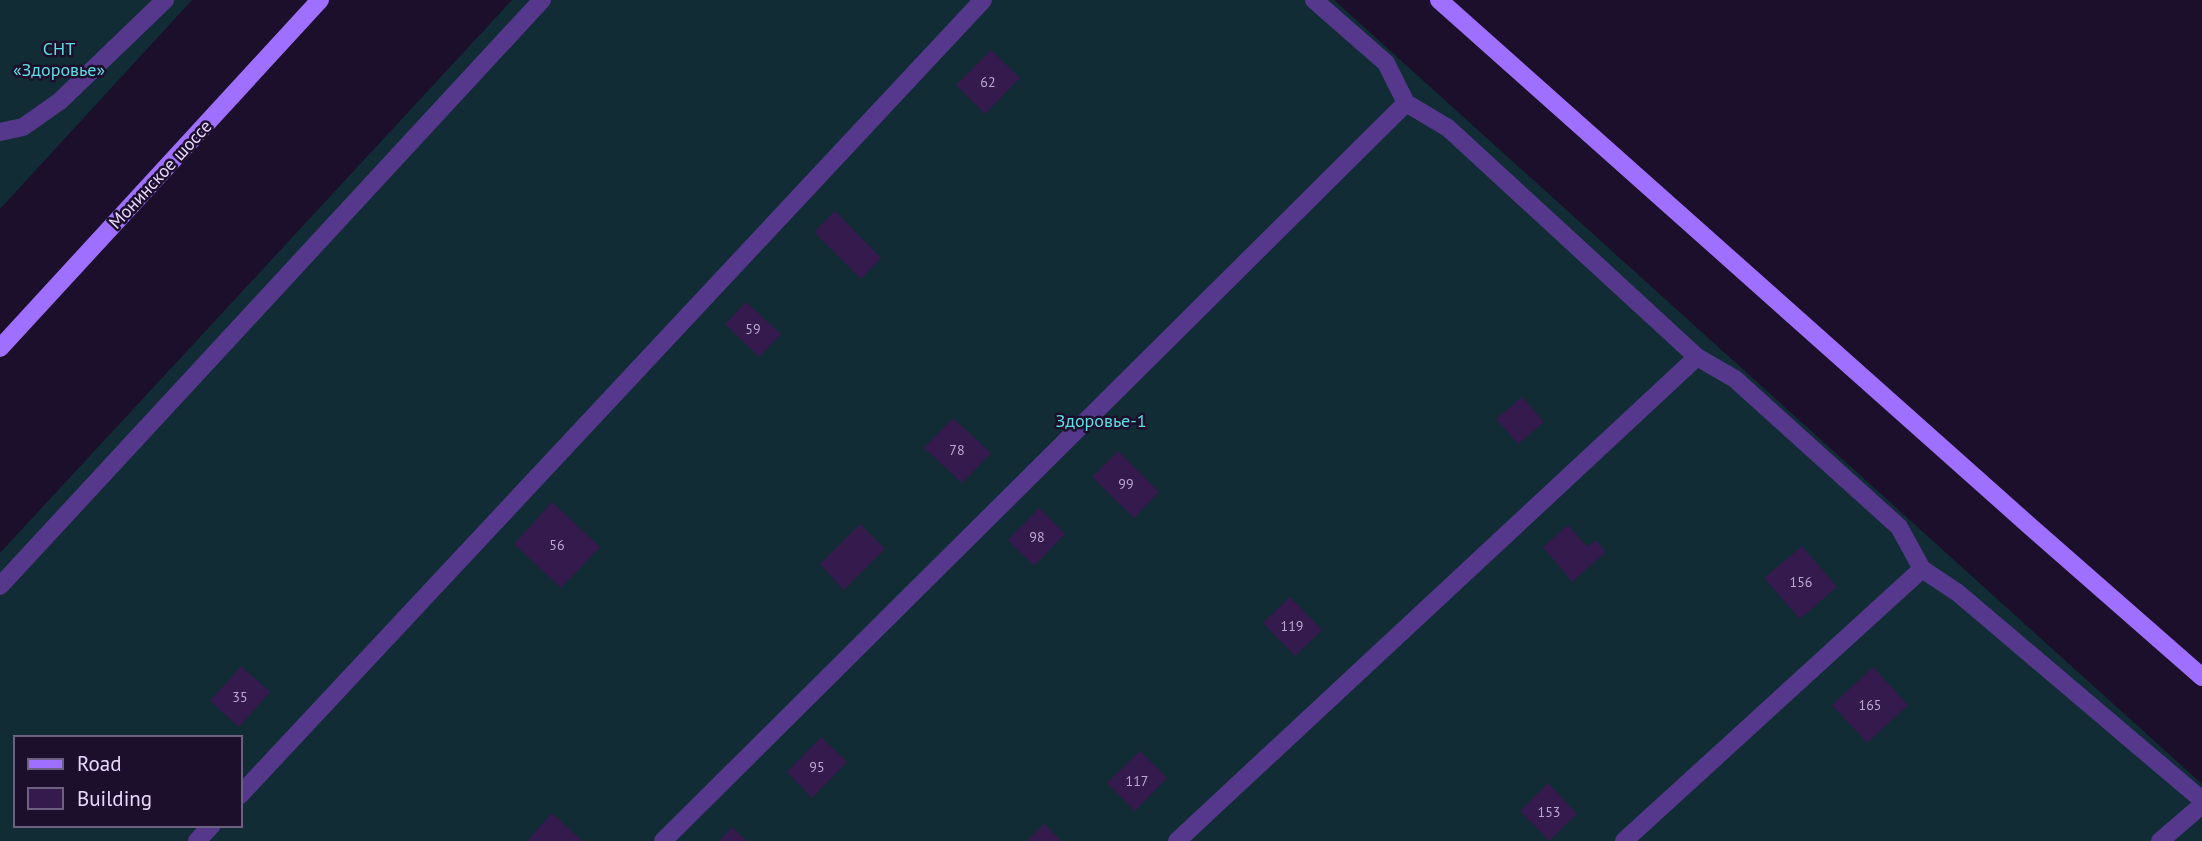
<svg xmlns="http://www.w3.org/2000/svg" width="2202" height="841" font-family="'PT Sans',sans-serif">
  <rect width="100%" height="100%" fill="#1c0f2b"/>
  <path fill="#122c35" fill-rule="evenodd" d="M0 0H192L0 209Z
    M512 0H1334L2202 784V841H0V553ZM16 738H240V825H16Z"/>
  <path fill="#341a4d" d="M991 50 1020 78 985 114 956 85Z
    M835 211 881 258 861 279 814 232Z
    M746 302 781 334 759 357 725 324Z
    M1522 397 1544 422 1518 444 1496 419Z
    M953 418 991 453 962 483 924 448Z
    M1118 451 1159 492 1134 518 1092 477Z
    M552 502 600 547 561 588 514 544Z
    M1039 508 1065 534 1034 566 1008 540Z
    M860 524 885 549 844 590 820 564Z
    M1568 525 1587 547 1596 540 1606 552 1572 582 1543 547Z
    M1802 546 1837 587 1800 619 1764 578Z
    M1290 597 1322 630 1295 656 1263 623Z
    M241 666 270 692 239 727 210 701Z
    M1873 667 1908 705 1867 743 1832 705Z
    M821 737 847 762 812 798 787 772Z
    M1140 751 1167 778 1135 811 1107 783Z
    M1548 783 1577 814 1549 841 1520 811Z
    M552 813 582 841H527Z
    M1044 824 1061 841H1027Z
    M732 827 747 841H719Z"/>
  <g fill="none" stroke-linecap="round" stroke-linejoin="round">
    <path stroke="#55388c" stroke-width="18" d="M1314 0 1386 63 1406 103 1448 128 1697 357 1735 379 1899 527 1922 569 1958 593 2202 800
      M0 132 23 127 60 101 165 0
      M0 586 542 0
      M240 795 983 0
      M197 841 212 825
      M663 841 1406 103
      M1177 841 1697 357
      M1624 841 1922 569
      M2160 841 2202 805"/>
    <path stroke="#9f70ff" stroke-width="18" d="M1439 0 2032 528 2202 677
      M0 348 320 0"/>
  </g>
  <g text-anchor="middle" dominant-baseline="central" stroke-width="5" stroke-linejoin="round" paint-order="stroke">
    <g font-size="14" fill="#bca9d2">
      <text x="988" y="82">62</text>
      <text x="753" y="329">59</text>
      <text x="957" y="450">78</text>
      <text x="1126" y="484">99</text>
      <text x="1037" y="537">98</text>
      <text x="557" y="545">56</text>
      <text x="1801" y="582">156</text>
      <text x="1292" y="626">119</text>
      <text x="240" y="697">35</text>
      <text x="1870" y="705">165</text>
      <text x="817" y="767">95</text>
      <text x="1137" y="781">117</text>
      <text x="1549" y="812">153</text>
    </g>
    <g font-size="18" fill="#5edfe6" stroke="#1c0f2b">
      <text x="59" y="48">СНТ<tspan x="59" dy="21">«Здоровье»</tspan></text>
      <text x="1101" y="420">Здоровье-1</text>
    </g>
    <g font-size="18" fill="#e9d9ff" stroke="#1c0f2b">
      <text transform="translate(160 174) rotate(-47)">Монинское шоссе</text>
    </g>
  </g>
  <rect x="14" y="736" width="228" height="91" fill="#1c0f2b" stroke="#6e6080" stroke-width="2"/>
  <rect x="28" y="759" width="35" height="10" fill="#9f70ff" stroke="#6e6080" stroke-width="2"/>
  <text x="77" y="771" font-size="21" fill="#e9d9ff">Road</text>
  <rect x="28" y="788" width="35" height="21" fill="#341a4d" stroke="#6e6080" stroke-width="2"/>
  <text x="77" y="806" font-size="21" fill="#e9d9ff">Building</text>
</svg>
